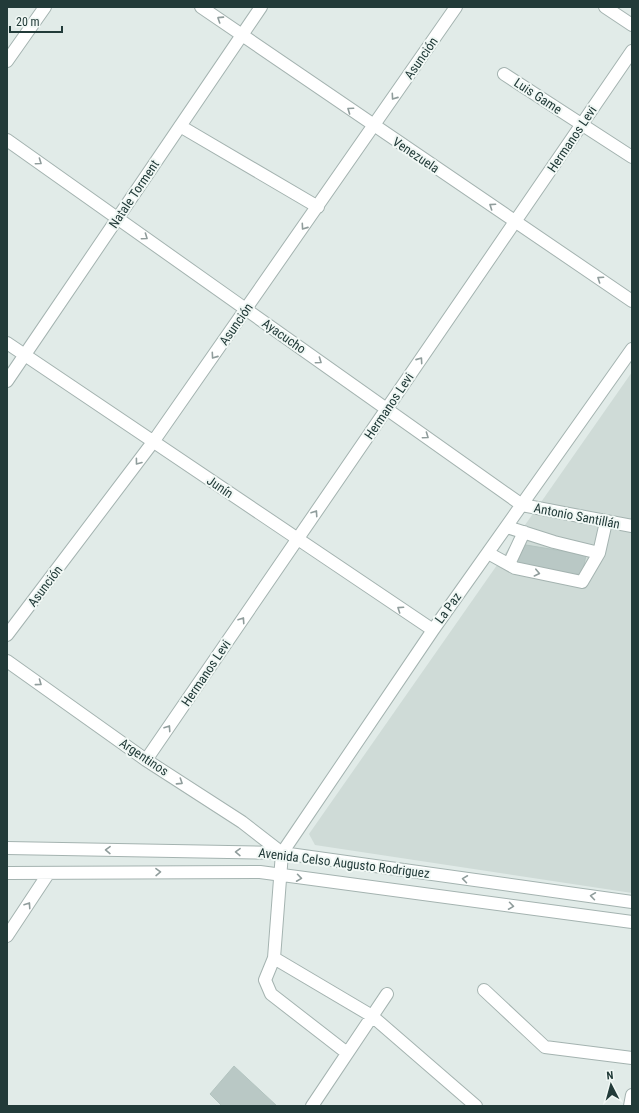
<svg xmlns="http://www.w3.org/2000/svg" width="639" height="1113" font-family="'Roboto Condensed',sans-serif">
  <rect width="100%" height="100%" fill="#e1ebe8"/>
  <path fill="#cfdbd7" d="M632 372V893L315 845 309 834Z"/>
  <path fill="#b9c8c5" stroke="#b3c4c0" d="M520 544 586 555 582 575 516 564Z
    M234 1066 277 1106H222L210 1094Z"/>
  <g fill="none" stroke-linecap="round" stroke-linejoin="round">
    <g stroke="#a4b3b0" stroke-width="14">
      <path id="minor" d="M201 7 632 301
        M605 7 632 25
        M7 61 45 7
        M504 74 632 157
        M180 126 318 207
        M7 140 522 505 632 526
        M7 343 433 630
        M7 381 261 7
        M488 553 515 568 582 582 599 553 554 542 507 527
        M599 553 606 522
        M509 564 524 532
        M7 635 153 442 456 7
        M7 661 146 760 242 822 282 853
        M146 760 632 51
        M7 848 282 853 632 902
        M7 873 260 872 632 922
        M7 936 48 874
        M274 958 282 853 433 630 632 349
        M484 990 545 1047 632 1058
        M347 1053 271 994 265 980 274 958 372 1016 476 1106
        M312 1106 387 994
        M630 1106 632 1095"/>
    </g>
    <use href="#minor" stroke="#fff" stroke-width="12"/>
  </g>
  <defs><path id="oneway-chevron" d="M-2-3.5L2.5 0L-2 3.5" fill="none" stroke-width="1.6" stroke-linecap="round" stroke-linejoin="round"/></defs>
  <g stroke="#909d9c">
    <use href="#oneway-chevron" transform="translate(220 19) rotate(-147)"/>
    <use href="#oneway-chevron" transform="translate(394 97) rotate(125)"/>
    <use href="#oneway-chevron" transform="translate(350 110) rotate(-145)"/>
    <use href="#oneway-chevron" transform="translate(39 162) rotate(35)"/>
    <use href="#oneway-chevron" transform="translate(492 206) rotate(-146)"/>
    <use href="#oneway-chevron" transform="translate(304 227) rotate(125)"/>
    <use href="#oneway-chevron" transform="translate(145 237) rotate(35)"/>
    <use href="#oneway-chevron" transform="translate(600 279) rotate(-146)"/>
    <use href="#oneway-chevron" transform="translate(214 356) rotate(125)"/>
    <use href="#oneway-chevron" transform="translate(420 360) rotate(-55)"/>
    <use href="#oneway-chevron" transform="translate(319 361) rotate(35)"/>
    <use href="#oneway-chevron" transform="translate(426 436) rotate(35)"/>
    <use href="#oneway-chevron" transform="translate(138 462) rotate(127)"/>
    <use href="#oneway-chevron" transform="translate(315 513) rotate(-56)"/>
    <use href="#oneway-chevron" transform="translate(537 573) rotate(13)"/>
    <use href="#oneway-chevron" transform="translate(400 609) rotate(-146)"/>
    <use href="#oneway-chevron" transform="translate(242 620) rotate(-56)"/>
    <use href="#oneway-chevron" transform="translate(39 683) rotate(36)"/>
    <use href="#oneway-chevron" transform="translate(168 728) rotate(-56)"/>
    <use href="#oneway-chevron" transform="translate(180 782) rotate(33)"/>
    <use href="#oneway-chevron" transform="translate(108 850) rotate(-179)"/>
    <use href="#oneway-chevron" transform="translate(238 852) rotate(-179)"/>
    <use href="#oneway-chevron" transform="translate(158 872) rotate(-1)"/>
    <use href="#oneway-chevron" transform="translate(299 878) rotate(8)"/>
    <use href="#oneway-chevron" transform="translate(465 879) rotate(-172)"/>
    <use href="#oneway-chevron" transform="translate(593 896) rotate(-172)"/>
    <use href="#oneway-chevron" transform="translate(28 905) rotate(-56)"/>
    <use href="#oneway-chevron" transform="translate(511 906) rotate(8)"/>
  </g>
  <g text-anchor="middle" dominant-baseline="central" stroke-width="4" stroke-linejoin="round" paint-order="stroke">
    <g font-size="13" fill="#223b39" stroke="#f1f8f5">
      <text transform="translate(421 58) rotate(-55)">Asunción</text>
      <text transform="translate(538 96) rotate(33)">Luis Game</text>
      <text transform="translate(572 139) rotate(-56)">Hermanos Levi</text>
      <text transform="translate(416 155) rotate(34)">Venezuela</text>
      <text transform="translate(134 194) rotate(-56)">Natale Torment</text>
      <text transform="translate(236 324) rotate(-55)">Asunción</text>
      <text transform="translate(284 336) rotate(35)">Ayacucho</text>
      <text transform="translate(389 406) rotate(-56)">Hermanos Levi</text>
      <text transform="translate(220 487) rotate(34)">Junín</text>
      <text transform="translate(577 516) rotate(11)">Antonio Santillán</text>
      <text transform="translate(45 586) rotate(-53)">Asunción</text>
      <text transform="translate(448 608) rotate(-54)">La Paz</text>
      <text transform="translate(206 673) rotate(-56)">Hermanos Levi</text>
      <text transform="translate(144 757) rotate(34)">Argentinos</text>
      <text transform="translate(344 863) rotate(7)">Avenida Celso Augusto Rodriguez</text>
    </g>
  </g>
  <rect width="639" height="1113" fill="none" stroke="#223b39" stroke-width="16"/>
  <g transform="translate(611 1085) rotate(354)" stroke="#f1f8f5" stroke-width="3" paint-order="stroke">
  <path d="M0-3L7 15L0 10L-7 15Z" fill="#223b39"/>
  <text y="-6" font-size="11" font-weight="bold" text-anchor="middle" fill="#223b39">N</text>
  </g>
  <path d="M10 26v6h52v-6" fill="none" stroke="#223b39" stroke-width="2"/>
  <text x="16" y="26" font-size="12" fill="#223b39" stroke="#f1f8f5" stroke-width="3" paint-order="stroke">20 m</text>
</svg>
